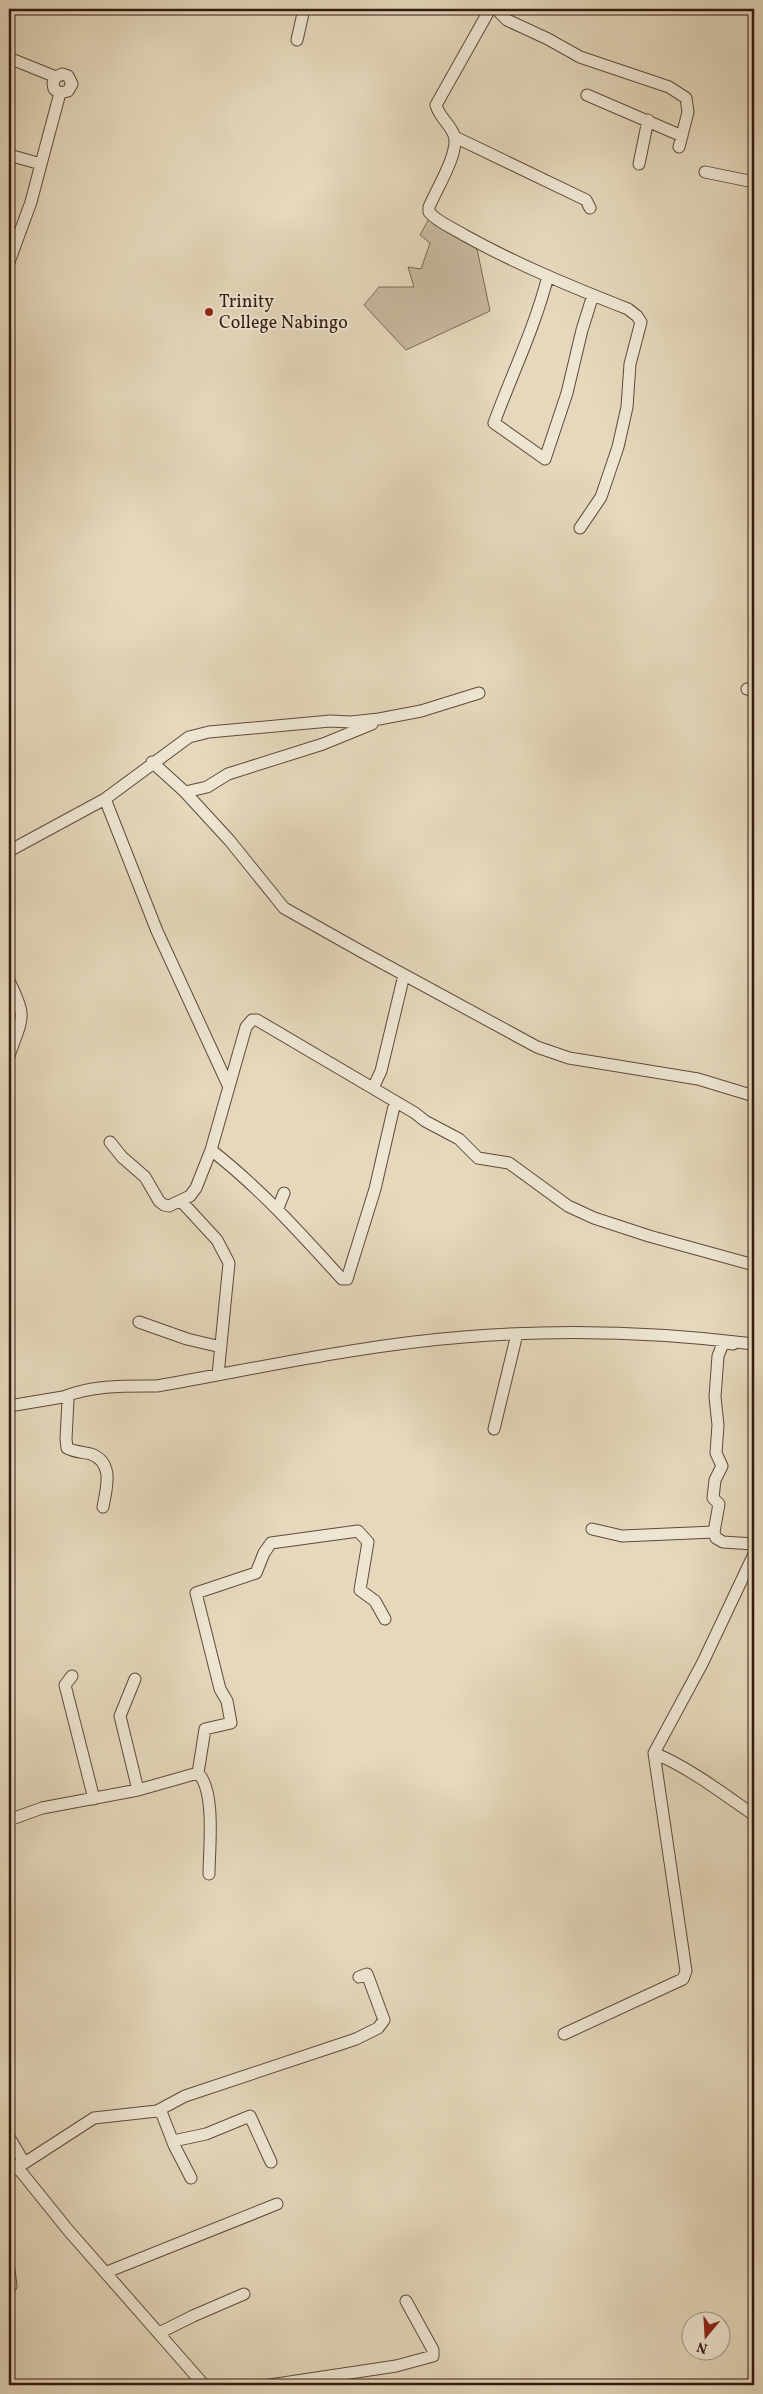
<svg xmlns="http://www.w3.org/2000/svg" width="763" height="2394" font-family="Vollkorn,serif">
  <rect width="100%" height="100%" fill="#e5d8bc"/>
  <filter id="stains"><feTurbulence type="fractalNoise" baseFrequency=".004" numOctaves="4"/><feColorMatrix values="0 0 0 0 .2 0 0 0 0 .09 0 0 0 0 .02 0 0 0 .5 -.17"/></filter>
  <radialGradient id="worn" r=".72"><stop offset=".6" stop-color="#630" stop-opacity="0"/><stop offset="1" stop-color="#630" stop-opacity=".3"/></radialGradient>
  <path fill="#c7b89f" stroke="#7c6858" d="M431 215 477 249 490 311 406 350 364 305 379 287H414L408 267 421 269 430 243 420 235Z"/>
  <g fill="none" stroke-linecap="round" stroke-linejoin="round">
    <g stroke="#5f493b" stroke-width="13">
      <path id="minor" d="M490 9 436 105C439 117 450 124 454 135 460 152 436 190 429 207V212C437 222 453 228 464 235 516 264 572 287 628 309L637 316 641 322 630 364 627 407 618 447 601 497 580 528
        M496 9 507 20 548 39 580 57 669 87 686 98 688 112 679 147
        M297 40 304 9
        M9 58 56 77 62 74 68 76 72 84 68 91 60 93 54 89 53 83 56 77
        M587 95 682 136
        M455 137 586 200 590 208
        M9 155 41 164 31 202 9 262
        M41 164 60 93
        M639 164 648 120
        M705 172 754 182
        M548 276C535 327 512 374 494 423L545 459 567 393 582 330 593 295
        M747 689 754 691
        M152 762 185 792 230 841 284 908 364 953 537 1047 569 1058 698 1079 754 1096
        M185 792 207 787 228 774 323 744 372 724
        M105 799 157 931 228 1085
        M9 851 105 799 189 737 209 732 330 721 351 722 379 719 421 711 479 693
        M9 981C28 1019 22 1017 9 1056
        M373 1088 381 1071 404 975
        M110 1142 122 1157 145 1177 159 1201 164 1205 169 1206 190 1196 196 1188 211 1150 246 1027 252 1020H257L415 1113 425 1121 459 1139 478 1158 509 1163 568 1206 594 1218 649 1236 754 1265
        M211 1150C260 1188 300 1233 342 1279H347L375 1189 395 1102
        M181 1201 217 1240 229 1263 218 1375
        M278 1208 284 1193
        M139 1322 187 1339 221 1347
        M733 1344 725 1343 722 1346 718 1356 715 1397 718 1425 716 1453 722 1466 715 1480 713 1498 719 1504 714 1532 716 1538 723 1542 754 1544
        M63 1397C93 1385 125 1386 157 1386 259 1368 361 1345 464 1337 560 1329 658 1332 754 1344
        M9 1406 63 1397 68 1400 66 1439 67 1448C74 1452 83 1452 91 1454 115 1463 106 1489 103 1507
        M494 1429 517 1334
        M592 1529 622 1536 714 1532
        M72 1676 65 1685 94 1799
        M135 1679 120 1716 138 1790
        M654 1753C690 1768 722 1793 754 1815
        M198 1773 205 1729 231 1723 227 1701 220 1689 196 1593 256 1573 264 1553 271 1543 358 1531 368 1542 360 1590 375 1601 385 1619
        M9 1820 42 1808 138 1790 198 1773C216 1791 209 1850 209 1874
        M564 2034 683 1979 686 1971 654 1753 702 1664 754 1554
        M157 2111 185 2096 356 2039 378 2028 384 2020 367 1974 359 1977
        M9 2137 22 2159 18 2168 68 2230 204 2385
        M173 2141 206 2134 250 2116 271 2162
        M9 2173 94 2118 157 2111 162 2114 174 2145 191 2178
        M9 2270 11 2286
        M107 2272 277 2204
        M159 2333 193 2316 244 2294
        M270 2385 396 2366 433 2356V2350L406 2301"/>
    </g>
    <use href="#minor" stroke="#eee6d3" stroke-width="11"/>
  </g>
  <circle fill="#8f2418" stroke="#eee6d3" stroke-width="2" cx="209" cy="312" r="5"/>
  <g text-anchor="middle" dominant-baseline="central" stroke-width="4" stroke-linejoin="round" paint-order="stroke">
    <g font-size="18" fill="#321910" stroke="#eee6d3" text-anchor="start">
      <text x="219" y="302">Trinity<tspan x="219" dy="21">College Nabingo</tspan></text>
    </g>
  </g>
  <rect width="763" height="2394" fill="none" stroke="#e5d8bc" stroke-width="30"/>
  <rect x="10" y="10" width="743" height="2374" fill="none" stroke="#321910" stroke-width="2.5"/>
  <rect x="15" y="15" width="733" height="2364" fill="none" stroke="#321910"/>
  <g transform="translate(706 2336) rotate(198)"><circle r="24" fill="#eee6d3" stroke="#a39485"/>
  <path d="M0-4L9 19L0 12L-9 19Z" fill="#8f2418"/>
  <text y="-8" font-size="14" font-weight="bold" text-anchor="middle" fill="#321910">N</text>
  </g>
  <rect width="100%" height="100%" filter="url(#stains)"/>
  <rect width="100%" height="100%" fill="url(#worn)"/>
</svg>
